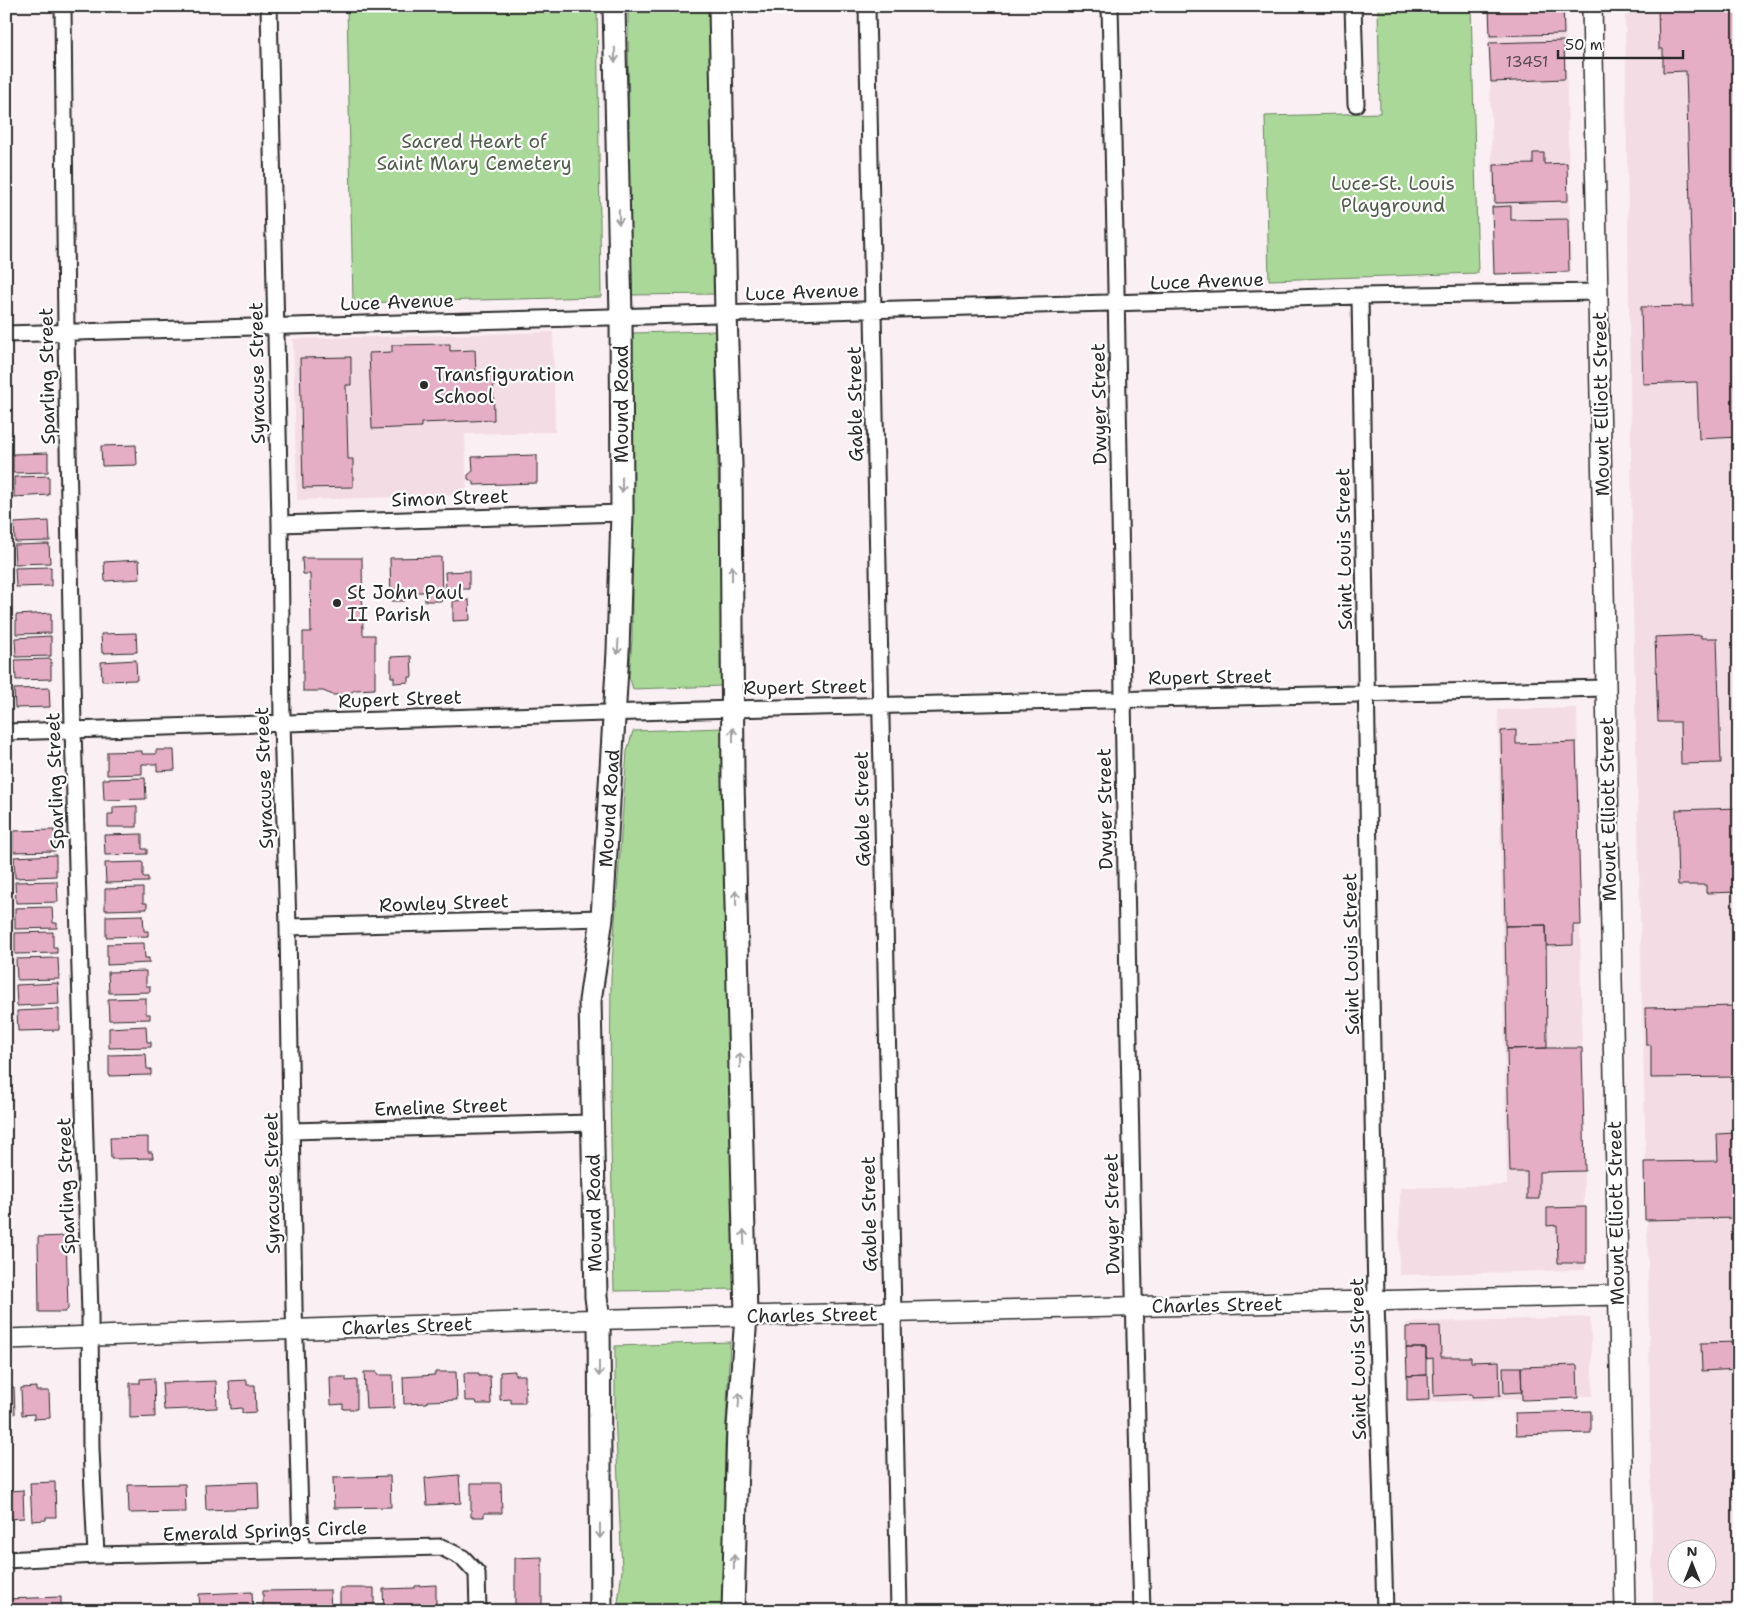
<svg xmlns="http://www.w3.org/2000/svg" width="1745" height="1617" font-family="'Shantell Sans',sans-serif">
  <rect width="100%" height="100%" fill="#faeff3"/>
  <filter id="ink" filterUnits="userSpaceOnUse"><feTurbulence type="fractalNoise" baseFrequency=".02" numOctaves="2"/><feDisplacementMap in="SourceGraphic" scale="10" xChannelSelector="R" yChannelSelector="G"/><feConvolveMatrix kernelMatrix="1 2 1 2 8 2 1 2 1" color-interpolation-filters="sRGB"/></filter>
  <g filter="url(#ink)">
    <path fill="#f4dce5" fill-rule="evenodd" d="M1488 6H1565L1571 272 1495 274Z
      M1625 6H1739V1611H1653L1648 1261 1633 604ZM1678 1550H1708V1580H1678Z
      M553 332 555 432 465 434 467 495 297 500 293 339Z
      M1577 708 1585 1270 1399 1275 1400 1188 1507 1185 1498 710Z
      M1590 1317 1593 1396 1410 1403 1407 1323Z"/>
    <path fill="#aad898" stroke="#6a8262" d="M347 6H597L601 297 353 303Z
      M628 6H713L718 294 630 295Z
      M1378 6H1471L1478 273 1269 280 1265 116 1380 113Z
      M715 331 723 686 633 689 629 676 632 640 631 333Z
      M723 728 737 1289 614 1291 610 1092 611 978 627 751 633 731Z
      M730 1342 725 1445 723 1611H617L622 1570 615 1413V1346Z"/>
    <path fill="#e5aec4" stroke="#2b2b2b" d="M1489 6H1563L1564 34 1490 36Z
      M1658 6H1739V437L1699 439 1697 382 1643 384 1641 307 1693 306 1686 71 1663 72V49H1659Z
      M1564 41 1565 79 1491 82 1489 43Z
      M1533 153H1544V164L1567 163 1568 201 1495 203 1494 165 1533 164Z
      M1511 206V220L1568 219 1569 272 1494 274 1492 207Z
      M450 344V351L475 350 476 373 493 372 494 420 421 423V427L372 429 369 353 392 352V345Z
      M351 357V385H346L348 459H353V487L303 488 300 358Z
      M136 445 137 465 102 466 101 446Z
      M48 453V472L13 473V454Z
      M537 455V483L474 485V482L468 479V475L473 471 472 457Z
      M49 476V495L14 497V477Z
      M49 521 50 541 15 542 14 523Z
      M49 544 50 563 15 564 14 545Z
      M441 557 442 601H425V592H404L405 601H391L390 558Z
      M302 558H362L363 635H375V689L355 690 348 694 333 695 323 691H303V632H311L310 574H303Z
      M139 560 140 579 105 581 104 562Z
      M51 567V586L16 587 15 568Z
      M469 571V589H446L445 572Z
      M469 600 470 620 453 621V601Z
      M51 613V633L16 634V615Z
      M136 633 137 652 102 653 101 634Z
      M1701 635V638H1717L1721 763 1681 764 1680 722H1658L1655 637Z
      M51 636V656L16 657 15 638Z
      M411 656 412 677H409V682L394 683V677H391V657Z
      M51 659V679L16 680 15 660Z
      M136 660 137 680 102 681 101 662Z
      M49 688 50 707 15 708 14 689Z
      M1516 730V744L1576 742 1581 925H1573V945L1547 946 1546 925 1505 926 1501 731Z
      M156 750H174L175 770 157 771V764H142V774L107 775V752L142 751V754H156Z
      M145 778 146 799 104 800 103 779Z
      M137 806V827H108V814H113V807Z
      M1739 808V892L1706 893V885H1678L1676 810Z
      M54 830 55 851 13 852V831Z
      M142 834V849H147V854L105 855 104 835Z
      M56 855V876L15 878 14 857Z
      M143 862V877H148V882L106 883 105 863Z
      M57 881 58 902 16 903 15 882Z
      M143 888V903H147V909L105 910V889Z
      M52 907 53 923H57V928L15 929V908Z
      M143 915 144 931H148V936L106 937V916Z
      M1546 925 1547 1048 1507 1049 1505 926Z
      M53 932V947H57V953L15 954V933Z
      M144 943 145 958H149V963L107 965V944Z
      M58 958 59 979 17 980 16 959Z
      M146 971V986H150V992L109 993 108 972Z
      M58 983 59 1004 17 1006 16 985Z
      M146 998V1014H150V1019L109 1020 108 999Z
      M1738 1006 1739 1077 1651 1078V1045H1646L1645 1008Z
      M59 1009V1030L18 1031 17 1011Z
      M146 1026 147 1042H151V1047L109 1048V1028Z
      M1547 1048H1582L1585 1171 1539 1172V1199H1527V1172H1510L1507 1049Z
      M146 1054 147 1069H151V1075L109 1076V1055Z
      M1735 1133 1736 1160H1739V1218L1645 1220 1644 1162 1718 1161 1717 1134Z
      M148 1137V1152H152L153 1158 111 1159 110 1138Z
      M1586 1207V1263H1558L1557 1225 1547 1226V1208Z
      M66 1236 68 1309 65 1312H39L38 1237Z
      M6 1283H9V1313H6Z
      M1440 1326 1441 1357H1471V1362L1499 1361 1500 1396 1472 1397V1394L1434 1396 1433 1358 1426 1359V1348H1406V1327Z
      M1739 1342V1369L1702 1371 1701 1343Z
      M1406 1348H1426V1375L1407 1376Z
      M1577 1365 1578 1398 1522 1400 1521 1367Z
      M1503 1367H1521L1522 1392 1504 1393Z
      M515 1371V1375H525V1403H511V1399L500 1400V1372Z
      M364 1372H377V1375H393L394 1408 366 1409Z
      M435 1372H456L457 1400 427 1401V1403L404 1404 403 1377 435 1375Z
      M464 1373H479V1376H490L491 1404H477L476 1401H465Z
      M1426 1375H1428L1429 1400 1407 1401V1376Z
      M330 1377H346V1381L357 1380V1409H343V1404L331 1405Z
      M154 1378 155 1417 130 1418V1383H140V1379Z
      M247 1380V1385H255L256 1412 242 1413V1408L231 1409 229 1381Z
      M216 1381 217 1408 164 1410 162 1383Z
      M6 1387H14L15 1414H6Z
      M36 1387V1391H49L50 1418 34 1419V1414L22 1415 21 1388Z
      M1591 1411V1433L1516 1435 1515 1413Z
      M459 1475 461 1503 427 1505 425 1478Z
      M390 1476 391 1507 334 1508 333 1478Z
      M55 1482 56 1517H46V1520L32 1521 30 1483Z
      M258 1482 259 1508 206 1510 205 1484Z
      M471 1483H501L502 1513H484V1517H471Z
      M185 1484 186 1512 129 1513 128 1485Z
      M6 1486H10L11 1491 23 1490 24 1518 7 1519Z
      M542 1557V1611H515V1558Z
      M436 1585V1611H384L383 1589 415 1588V1586Z
      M340 1588H374V1611H340Z
      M330 1590 331 1611H263V1591Z
      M252 1592 253 1611H200L199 1594Z
      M61 1597V1611H6V1599Z"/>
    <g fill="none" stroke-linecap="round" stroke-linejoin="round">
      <g stroke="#2b2b2b" stroke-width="19">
        <path id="minor" d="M63 6 66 332 73 729 90 1314 91 1449 96 1555
          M269 6 280 524 282 722 288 927 294 1307 301 1549
          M867 6C881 541 884 1076 899 1611
          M1110 6C1123 541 1126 1076 1142 1611
          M1353 6 1356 104
          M1360 296 1376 1301 1385 1611
          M6 334 1360 296 1599 292
          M280 524 622 513
          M6 732 733 709 1606 688
          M288 927 602 918
          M291 1131 591 1123
          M6 1560 96 1555 441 1547 463 1558 477 1573 478 1611"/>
      </g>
      <g stroke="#2b2b2b" stroke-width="22">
        <path id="tertiary" d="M1592 6 1625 1611
          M6 1339 574 1320 1618 1295"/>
      </g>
      <g stroke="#2b2b2b" stroke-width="25">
        <g id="secondary">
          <path d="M720 6 726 314 731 464 733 781 746 1316 738 1427 733 1611"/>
          <path id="s1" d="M601 1611 599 1320 596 1297 590 1001 602 918 618 652 622 513 621 316 614 6"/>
        </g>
      </g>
      <use href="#minor" stroke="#fff" stroke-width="15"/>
      <use href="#tertiary" stroke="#fff" stroke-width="19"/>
      <use href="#secondary" stroke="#fff" stroke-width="21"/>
    </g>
    <defs><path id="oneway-shaft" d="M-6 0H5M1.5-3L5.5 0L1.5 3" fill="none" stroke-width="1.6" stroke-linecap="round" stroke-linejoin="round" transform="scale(1.25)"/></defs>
    <g stroke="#a0a0a0">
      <use href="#oneway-shaft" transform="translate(615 55) rotate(89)"/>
      <use href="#oneway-shaft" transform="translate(619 217) rotate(89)"/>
      <use href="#oneway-shaft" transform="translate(622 485) rotate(90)"/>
      <use href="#oneway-shaft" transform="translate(732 573) rotate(-90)"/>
      <use href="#oneway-shaft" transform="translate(618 647) rotate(93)"/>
      <use href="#oneway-shaft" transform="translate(733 735) rotate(-90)"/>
      <use href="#oneway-shaft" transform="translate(736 898) rotate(-91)"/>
      <use href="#oneway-shaft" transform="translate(740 1060) rotate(-91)"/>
      <use href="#oneway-shaft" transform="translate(744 1237) rotate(-92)"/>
      <use href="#oneway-shaft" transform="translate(599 1369) rotate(90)"/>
      <use href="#oneway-shaft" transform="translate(739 1400) rotate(-86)"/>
      <use href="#oneway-shaft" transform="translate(600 1531) rotate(90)"/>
      <use href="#oneway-shaft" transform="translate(734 1562) rotate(-89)"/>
    </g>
  </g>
  <g fill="#2b2b2b" stroke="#fff" stroke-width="2">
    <circle cx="424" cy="385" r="5"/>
    <circle cx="337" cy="603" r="5"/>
  </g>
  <g text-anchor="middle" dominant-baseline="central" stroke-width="4.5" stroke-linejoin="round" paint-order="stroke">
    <g font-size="16" fill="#5a4c51">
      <text x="1527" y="61">13451</text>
    </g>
    <g font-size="19" fill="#515f4c" stroke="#fff">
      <text x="474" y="141">Sacred Heart of<tspan x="474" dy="22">Saint Mary Cemetery</tspan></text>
      <text x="1393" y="183">Luce-St. Louis<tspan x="1393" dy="22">Playground</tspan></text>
    </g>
    <g font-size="19" fill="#2b2b2b" stroke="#fff">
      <text transform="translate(1207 281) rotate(-2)">Luce Avenue</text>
      <text transform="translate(802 292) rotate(-2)">Luce Avenue</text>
      <text transform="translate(397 302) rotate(-2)">Luce Avenue</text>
      <text transform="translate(257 373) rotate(-91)">Syracuse Street</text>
      <text transform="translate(47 376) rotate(-91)">Sparling Street</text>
      <text transform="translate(621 404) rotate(-90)">Mound Road</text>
      <text transform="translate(855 404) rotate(-91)">Gable Street</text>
      <text transform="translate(1099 404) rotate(-91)">Dwyer Street</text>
      <text transform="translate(1601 404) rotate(-91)">Mount Elliott Street</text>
      <text transform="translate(450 498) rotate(-2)">Simon Street</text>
      <text transform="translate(1344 549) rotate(-91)">Saint Louis Street</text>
      <text transform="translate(1210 677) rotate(-1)">Rupert Street</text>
      <text transform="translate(805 687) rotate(-1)">Rupert Street</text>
      <text transform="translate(400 699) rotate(-2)">Rupert Street</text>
      <text transform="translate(264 778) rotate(-92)">Syracuse Street</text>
      <text transform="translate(55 781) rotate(-92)">Sparling Street</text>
      <text stroke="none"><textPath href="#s1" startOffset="804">Mound Road</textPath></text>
      <text transform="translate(862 809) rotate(-91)">Gable Street</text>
      <text transform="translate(1105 809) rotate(-91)">Dwyer Street</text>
      <text transform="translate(1608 809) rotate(-91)">Mount Elliott Street</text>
      <text transform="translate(444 903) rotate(-2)">Rowley Street</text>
      <text transform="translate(1351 954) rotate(-91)">Saint Louis Street</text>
      <text transform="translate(441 1107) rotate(-2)">Emeline Street</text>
      <text transform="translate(272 1183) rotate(-91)">Syracuse Street</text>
      <text transform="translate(66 1186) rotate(-92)">Sparling Street</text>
      <text transform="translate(594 1213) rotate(-91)">Mound Road</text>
      <text transform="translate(1616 1213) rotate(-91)">Mount Elliott Street</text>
      <text transform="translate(869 1214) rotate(-91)">Gable Street</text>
      <text transform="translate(1112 1214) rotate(-91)">Dwyer Street</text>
      <text transform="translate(1217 1305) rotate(-1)">Charles Street</text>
      <text transform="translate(812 1315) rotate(-1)">Charles Street</text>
      <text transform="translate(407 1326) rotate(-2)">Charles Street</text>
      <text transform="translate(1358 1359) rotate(-91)">Saint Louis Street</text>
      <text transform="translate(265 1531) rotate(-2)">Emerald Springs Circle</text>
    </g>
    <g font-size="19" fill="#2b2b2b" stroke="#fff" text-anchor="start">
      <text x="434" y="374">Transfiguration<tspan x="434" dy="22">School</tspan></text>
      <text x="347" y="592">St John Paul<tspan x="347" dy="22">II Parish</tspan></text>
    </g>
  </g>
  <rect width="1745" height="1617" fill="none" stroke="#fff" stroke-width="25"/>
  <rect x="12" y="12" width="1720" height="1592" fill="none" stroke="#2b2b2b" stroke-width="2" filter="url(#ink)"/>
  <g transform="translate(1692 1564)"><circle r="24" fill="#ffffff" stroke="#aaaaaa"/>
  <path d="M0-4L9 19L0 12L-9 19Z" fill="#2b2b2b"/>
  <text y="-8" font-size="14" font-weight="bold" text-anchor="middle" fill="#2b2b2b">N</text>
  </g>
  <path d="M1558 50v8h125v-8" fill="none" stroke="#2b2b2b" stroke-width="2.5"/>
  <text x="1565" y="50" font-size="15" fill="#2b2b2b" stroke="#ffffff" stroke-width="4" paint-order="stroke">50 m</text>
</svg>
